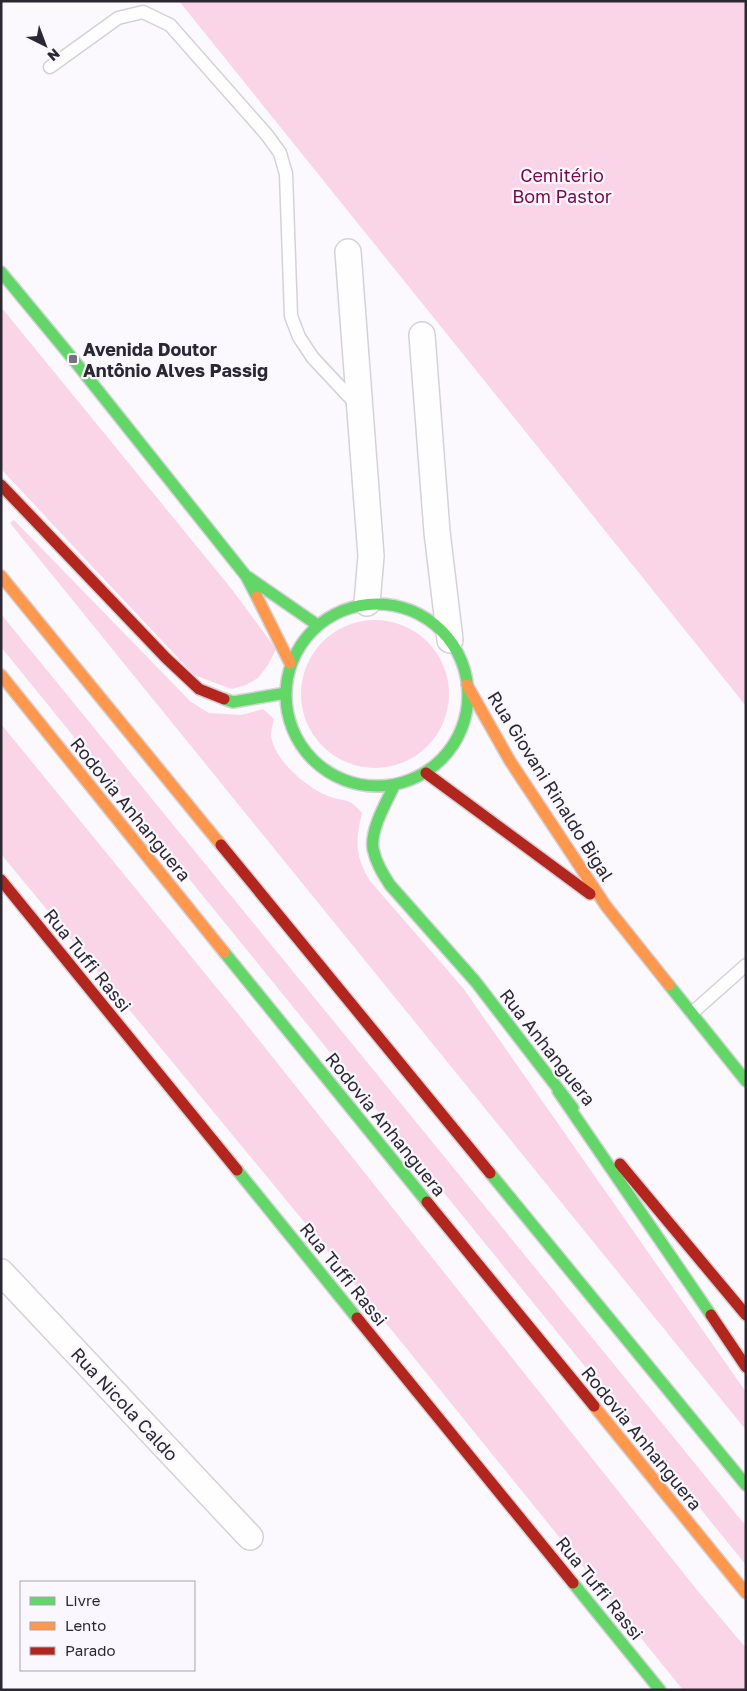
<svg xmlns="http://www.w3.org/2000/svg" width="747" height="1691" font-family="'Golos Text',sans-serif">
  <rect width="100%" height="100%" fill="#fbf9fd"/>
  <path fill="#f9d5e7" d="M179 1H746V706Z
    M1 307 230 587 276 649 268 665 258 678 246 685 232 689 194 675 1 469Z
    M14 520 191 702 209 713 241 715 263 709 274 719C273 724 271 730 271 735 273 759 307 788 328 796 345 802 349 797 362 813 355 841 355 856 370 881L463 988 746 1392V1430L10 523Z
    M1 614 746 1526V1565L1 647Z
    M301 694a74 74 0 1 1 148 0a74 74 0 1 1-148 0Z
    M1 724 239 1015 697 1590 746 1648V1690H683L305 1223 1 854Z"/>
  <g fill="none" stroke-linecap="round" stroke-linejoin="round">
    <g stroke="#d4d2d9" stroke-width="15">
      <path id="lane" d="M50 67 118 18 143 12 170 25 267 135 280 153 286 174 291 316 299 337 313 358 357 405
        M692 1013 746 965"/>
    </g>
    <g stroke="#d4d2d9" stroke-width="28">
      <path id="street" d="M348 252 371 556 367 603
        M422 335 437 532 450 640
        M1 1272 250 1537"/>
    </g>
    <g stroke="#d4d2d9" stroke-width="14">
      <path id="fast" d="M1 272 73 359 246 576 257 597
        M248 577 316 624
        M286 695a91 91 0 1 1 182 0a91 91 0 1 1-182 0Z
        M224 699 233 702 286 693
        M394 786C386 803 370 830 373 849 376 863 383 874 390 885L475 981 573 1108
        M224 952 427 1202
        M669 985 746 1081
        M558 1091 711 1315
        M237 1170 357 1318
        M490 1173 746 1485
        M573 1583 660 1690"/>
    </g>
    <g stroke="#d4d2d9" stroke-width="14">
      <path id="slow" d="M1 576 221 845
        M257 597 290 663
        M1 675 224 952
        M467 685 510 761 606 906 669 985
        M594 1406 746 1593"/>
    </g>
    <g stroke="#d4d2d9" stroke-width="14">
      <path id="jam" d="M1 485 166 658 199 689 224 699
        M426 773 590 894
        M221 845 490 1173
        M1 880 237 1170
        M620 1164 746 1315
        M427 1202 594 1406
        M711 1315 746 1367
        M357 1318 573 1583"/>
    </g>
    <use href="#lane" stroke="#fefeff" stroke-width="12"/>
    <use href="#street" stroke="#fefeff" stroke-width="25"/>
    <use href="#fast" stroke="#63d668" stroke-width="11"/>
    <use href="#slow" stroke="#ff974d" stroke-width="11"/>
    <use href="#jam" stroke="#b3261e" stroke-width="11"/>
  </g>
  <rect fill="#74717a" stroke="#faf8fe" stroke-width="2" x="68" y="354" width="10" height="10" rx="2.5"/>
  <g text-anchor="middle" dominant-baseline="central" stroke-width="4.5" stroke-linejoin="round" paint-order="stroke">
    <g font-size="18" fill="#7b074f" stroke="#faf8fe">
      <text x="562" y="175">Cemitério<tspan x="562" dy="21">Bom Pastor</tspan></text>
    </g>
    <g font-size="18" font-weight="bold" fill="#2c2833" stroke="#faf8fe" text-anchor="start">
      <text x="83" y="349">Avenida Doutor<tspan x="83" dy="21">Antônio Alves Passig</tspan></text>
    </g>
    <g font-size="18" fill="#2c2833" stroke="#faf8fe">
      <text transform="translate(551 786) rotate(58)">Rua Giovani Rinaldo Bigal</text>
      <text transform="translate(131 809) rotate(51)">Rodovia Anhanguera</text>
      <text transform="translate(88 960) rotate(51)">Rua Tuffi Rassi</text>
      <text transform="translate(548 1047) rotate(52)">Rua Anhanguera</text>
      <text transform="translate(386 1124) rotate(51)">Rodovia Anhanguera</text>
      <text transform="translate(344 1274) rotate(51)">Rua Tuffi Rassi</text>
      <text transform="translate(125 1404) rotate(47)">Rua Nicola Caldo</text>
      <text transform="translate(642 1438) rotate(51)">Rodovia Anhanguera</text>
      <text transform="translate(600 1588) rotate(51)">Rua Tuffi Rassi</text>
    </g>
  </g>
  <rect width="747" height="1691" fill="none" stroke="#2c2833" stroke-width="5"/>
  <rect x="20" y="1581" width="175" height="90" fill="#faf8fe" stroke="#a8a5ad"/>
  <rect x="30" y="1597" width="25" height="8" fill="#63d668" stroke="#a8a5ad"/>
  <text x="65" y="1606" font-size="15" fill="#2c2833">Livre</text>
  <rect x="30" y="1622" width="25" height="8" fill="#ff974d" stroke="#a8a5ad"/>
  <text x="65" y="1631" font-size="15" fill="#2c2833">Lento</text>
  <rect x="30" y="1647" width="25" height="8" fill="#b3261e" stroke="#a8a5ad"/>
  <text x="65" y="1656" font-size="15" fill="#2c2833">Parado</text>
  <g transform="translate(45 45) rotate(138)" stroke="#faf8fe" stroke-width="4" paint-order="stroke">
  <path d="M0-4L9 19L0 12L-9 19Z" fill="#2c2833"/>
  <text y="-8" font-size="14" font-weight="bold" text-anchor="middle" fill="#2c2833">N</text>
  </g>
</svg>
